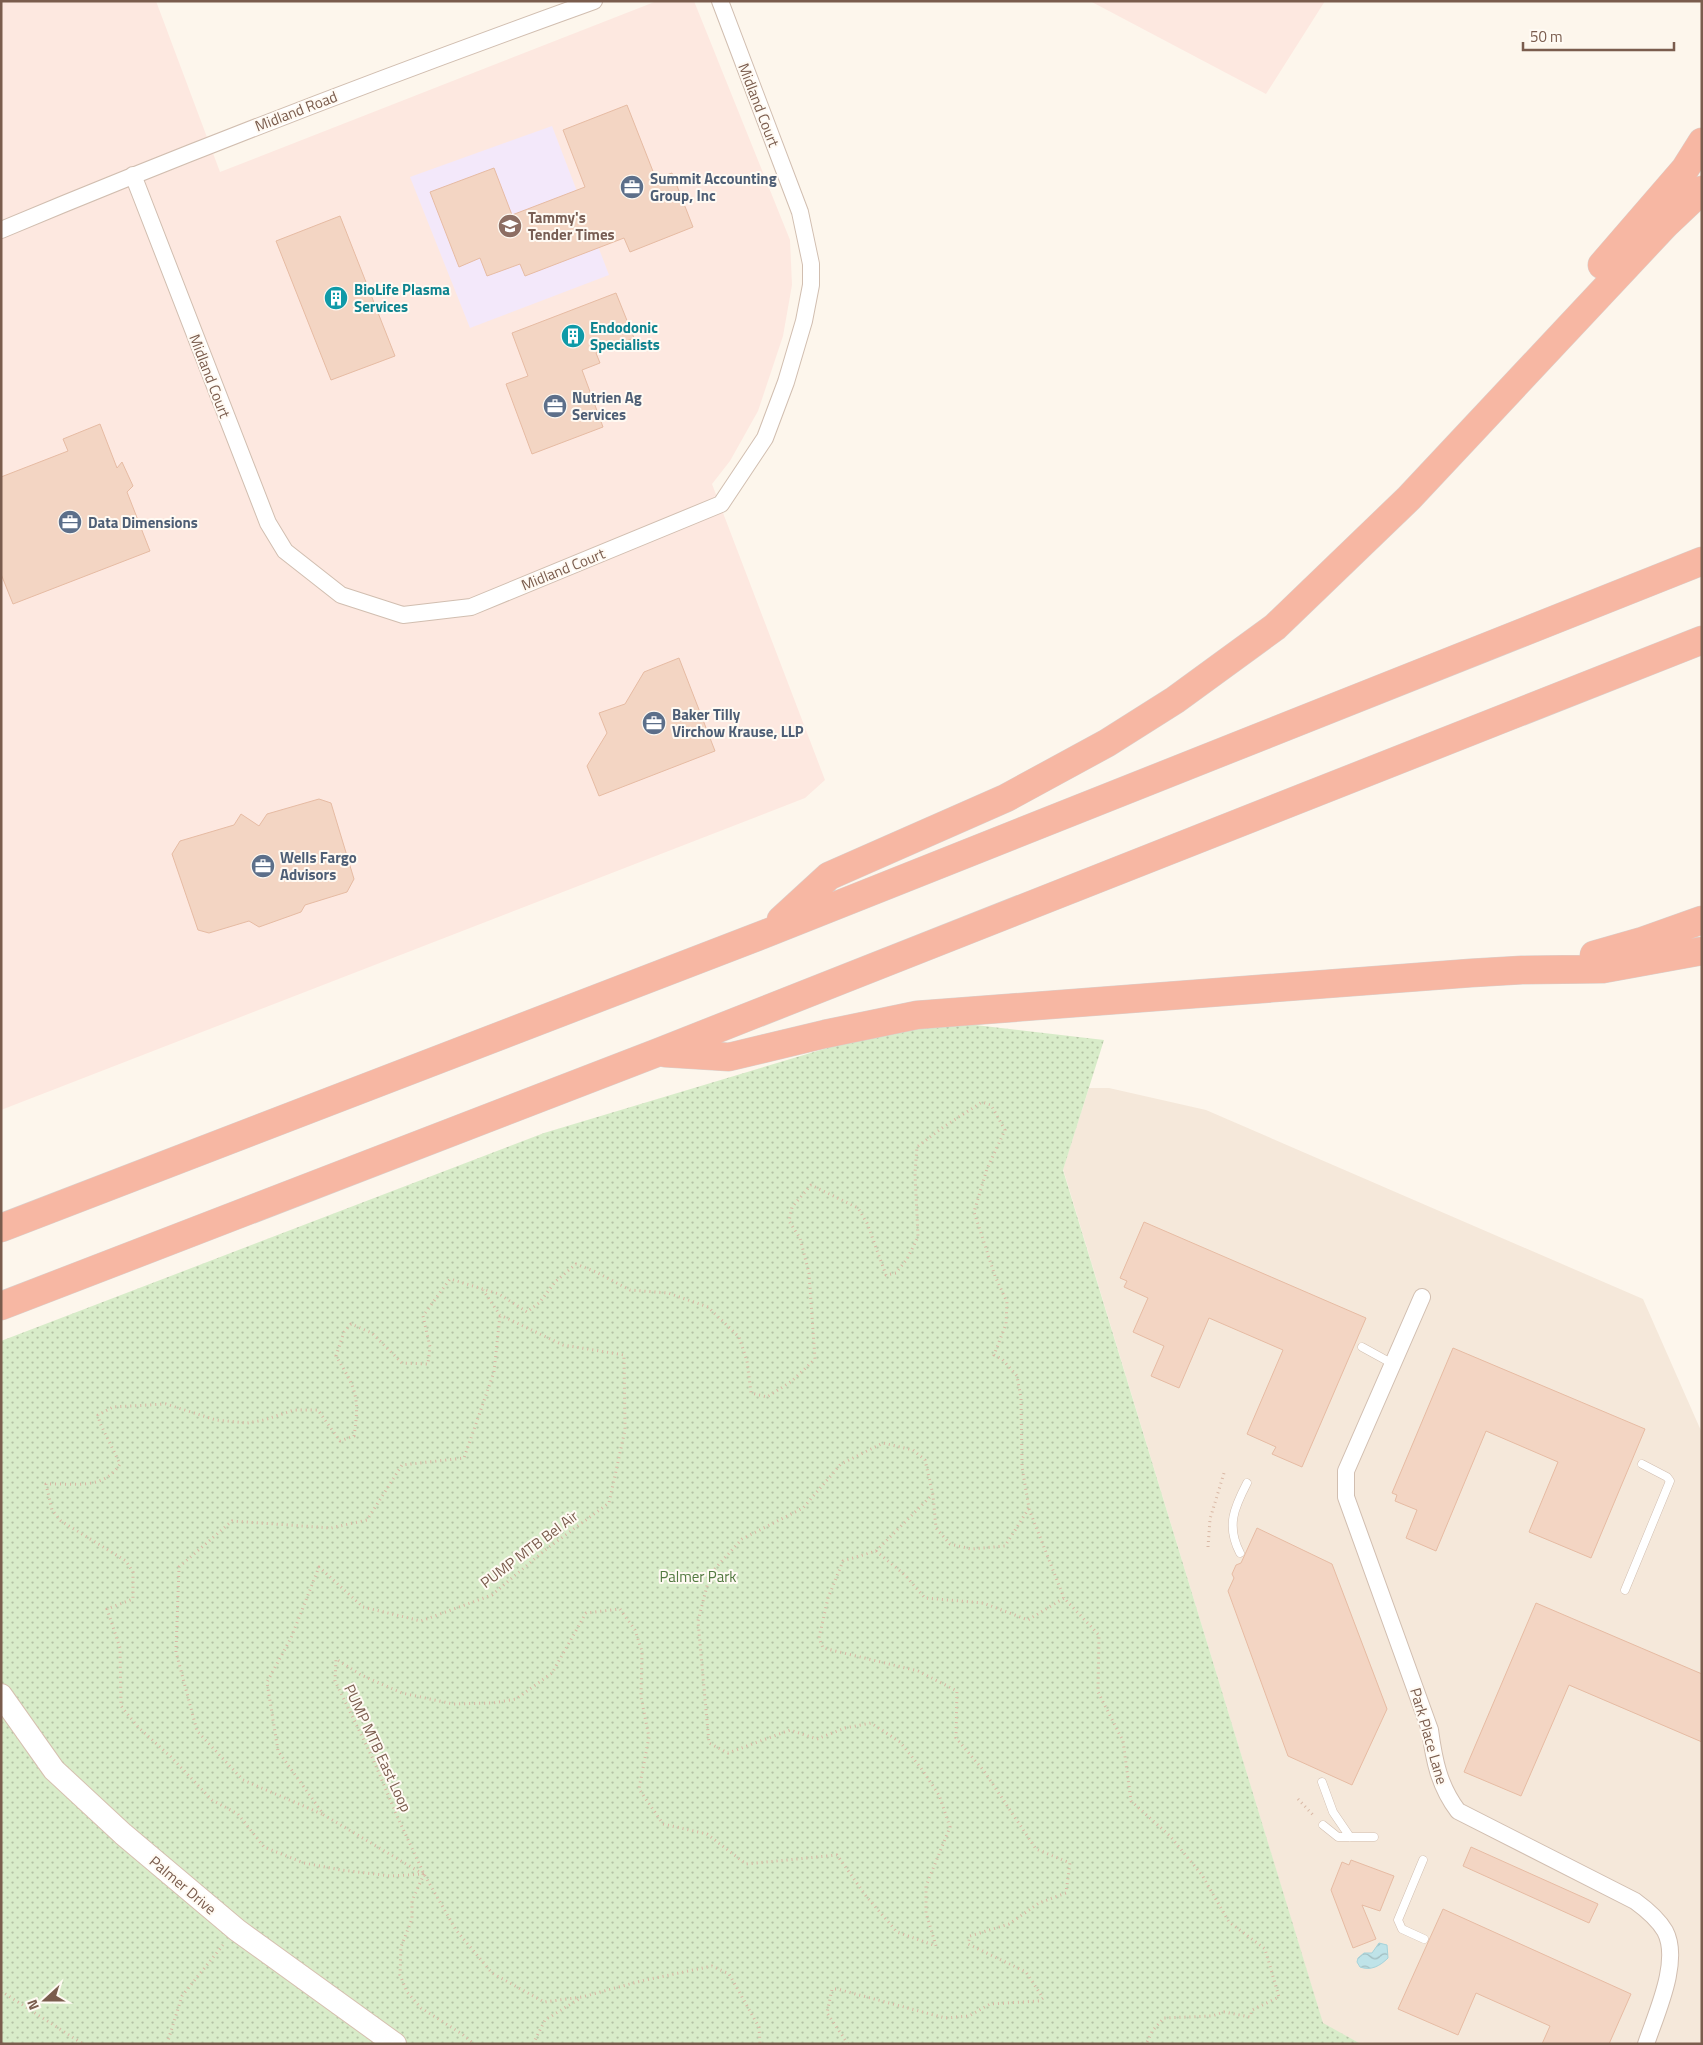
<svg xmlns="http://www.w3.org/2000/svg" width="1703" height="2045" font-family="'Titillium Web',sans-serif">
  <defs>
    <pattern id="green-dots" width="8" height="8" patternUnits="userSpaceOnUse" patternTransform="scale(1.25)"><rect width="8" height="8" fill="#d8ecc9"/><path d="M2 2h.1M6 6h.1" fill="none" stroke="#b4c2a5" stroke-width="1.8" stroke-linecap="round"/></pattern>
    <pattern id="water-waves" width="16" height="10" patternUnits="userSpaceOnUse" patternTransform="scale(1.25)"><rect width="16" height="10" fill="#bfe3e8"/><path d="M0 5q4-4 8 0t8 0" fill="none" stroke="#a0bbbe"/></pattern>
  </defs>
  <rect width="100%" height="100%" fill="#fdf6ec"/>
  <path fill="#f5e8da" d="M1089 1088H1109L1206 1110 1643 1299 1702 1433V2044H1361L1323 2024 1063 1169Z"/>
  <path fill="#fde8e0" d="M1 1H156L220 172 657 1H694L790 240 792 285 783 336 758 411 730 461 712 484 825 780 805 798 1 1110Z
    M1090 1H1325L1266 94Z"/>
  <path fill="#f3e8fa" d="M552 126 609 275 470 328 410 177Z"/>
  <path fill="url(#green-dots)" d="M924 1019 1104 1040 1063 1170 1323 2023 1361 2044H1V1341L544 1133Z"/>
  <path fill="url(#water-waves)" stroke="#a5d3da" d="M1379 1943 1387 1945 1388 1958C1380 1966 1371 1971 1360 1967L1357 1962 1358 1958 1364 1953H1372Z"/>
  <path fill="#f3d5c3" stroke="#e6bba3" d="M627 105 656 179 672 173 693 227 630 252 624 238 525 276 520 264 487 276 480 258 459 267 430 192 494 168 512 215 585 187 563 130Z
    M340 216 395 356 331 380 276 241Z
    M616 293 634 338 596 353 600 363 582 370 603 427 532 454 506 384 528 376 512 333Z
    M100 424 117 468 122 462 133 486 127 492 150 551 13 604 1 574V477L68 451 63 439Z
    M679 658 715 751 599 796 587 766 607 733 599 713 625 704 644 672Z
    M319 799 331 803 354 879 347 892 305 905 301 912 259 927 249 921 209 933 198 930 172 854 180 841 234 825 241 814 259 826 267 814Z
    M1144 1222 1366 1318 1302 1467 1272 1454 1276 1447 1247 1434 1283 1350 1209 1318 1179 1388 1151 1376 1164 1346 1133 1332 1148 1298 1124 1287 1127 1281 1120 1278Z
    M1453 1348 1645 1429 1591 1558 1529 1532 1558 1462 1486 1431 1436 1551 1406 1538 1417 1510 1395 1501 1397 1495 1392 1493Z
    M1257 1528 1332 1564 1387 1709 1352 1785 1288 1756 1228 1591 1234 1578 1232 1574 1236 1565 1241 1563Z
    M1536 1603 1702 1674V1742L1569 1685 1521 1796 1464 1772Z
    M1471 1847 1598 1904 1589 1923 1463 1866Z
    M1351 1860 1394 1876 1380 1911 1362 1905 1376 1939 1353 1948 1331 1890 1342 1862 1349 1865Z
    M1443 1909 1631 1994 1609 2044H1542L1550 2026 1476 1993 1458 2035 1398 2009Z"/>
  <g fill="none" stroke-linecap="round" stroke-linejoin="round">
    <g stroke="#d1beb0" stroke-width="9">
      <path id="lane" d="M1362 1347 1393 1364
        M1240 1553C1226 1526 1234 1508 1247 1483
        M1625 1590 1670 1481 1667 1477 1642 1464
        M1322 1782 1333 1812 1350 1837
        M1323 1825 1338 1837H1374
        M1423 1860 1398 1920 1402 1929 1424 1939"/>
    </g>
    <g stroke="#d1beb0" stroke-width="18">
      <path id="street" d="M133 175 268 523 285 551 341 595 403 615 471 607 721 504 765 438 786 382 804 321 811 285V264L800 212 720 1
        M1 230C197 148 394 73 594 1
        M1422 1297 1346 1471V1497L1430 1730C1434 1760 1439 1786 1458 1811L1635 1901C1646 1909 1658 1919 1665 1931 1681 1961 1656 2014 1646 2044"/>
    </g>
    <g stroke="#d6c0b0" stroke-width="24">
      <path id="secondary" d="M1 1695 54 1770 123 1834 237 1930 395 2044"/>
    </g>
    <g stroke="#dad1cd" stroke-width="29">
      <path id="highway" d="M1602 265 1685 169 1702 142
        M781 920 829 876 1006 798 1107 743 1175 700 1275 627 1409 498 1665 225 1702 190
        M1594 955 1643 941 1702 920
        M665 1053 729 1057 825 1034 917 1015 1471 973 1522 970 1603 969 1702 951
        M1 1228 767 933 1702 561
        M1 1306 659 1052 1702 640"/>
    </g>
    <path stroke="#d9b8a5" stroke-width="3" stroke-dasharray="1 4" stroke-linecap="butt" d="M1029 1509 1064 1598
      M1208 1547 1210 1519 1224 1473
      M876 1551 932 1495
      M1298 1799 1314 1816
      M322 1814 243 1780 197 1731 176 1652 179 1567 232 1521 331 1528 367 1520 402 1465 464 1458 494 1372 500 1315
      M423 1874 324 1815 278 1751 267 1682 291 1638 319 1567 363 1607 421 1621 492 1595 545 1550 609 1503 625 1430 624 1355 563 1345 500 1315 483 1290
      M424 1874 391 1876 341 1870 304 1863 264 1847 238 1814 212 1800 171 1757 138 1727 121 1706 120 1648 107 1609 133 1599V1572L126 1561 61 1521 52 1510 46 1484C73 1483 103 1491 120 1464L100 1423 98 1415 113 1407 166 1404 216 1420 247 1423 264 1420 294 1410H318L340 1441 354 1436C360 1397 356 1389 336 1356L344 1332 351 1324 372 1333 402 1363 428 1364 430 1347 423 1316 450 1279 499 1294 527 1312 539 1303 556 1281 576 1264 596 1272 630 1290 668 1293 708 1307 739 1337 747 1361 751 1393 767 1397 792 1381 815 1359 809 1273 800 1238 789 1221 792 1207 811 1185 858 1208 867 1223 886 1275 896 1273 907 1259 918 1237 915 1173 917 1147 942 1128 982 1102 991 1105 1005 1130 987 1169 974 1212 995 1276 1007 1302 1006 1324 994 1355 1002 1359 1017 1376 1021 1398 1022 1467 1029 1508 1005 1546 971 1549 950 1544 936 1528 933 1495 925 1460 913 1450 883 1443 841 1464 803 1508 742 1539 710 1574 698 1621 709 1743 728 1753 790 1730 817 1739 845 1728 871 1723 900 1742 921 1768 939 1795 950 1827 926 1886V1913L936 1946 897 1932 866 1896 837 1855 746 1864 707 1834 663 1824 639 1789 649 1737 641 1697 642 1651 635 1630 620 1609 586 1613 552 1673 516 1699 493 1703 453 1704 402 1693 361 1675 336 1659 335 1681 373 1759 397 1816 424 1874 456 1930 492 1973 544 2002 582 1997 641 1981 712 1966 729 1974 759 2027 760 2044
      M424 1874 412 1901V1919L401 1947 400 1975 407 1992 421 2008 462 2034 474 2044
      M1 1991 83 2044
      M167 2044 182 1996 223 1945
      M533 2044 545 2020 579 1999
      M848 2044 827 2013 832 1989H837L945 2018 969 2016 990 2004 1039 2001 1043 1998 1026 1972 968 1944 970 1936 1009 1924 1039 1903 1066 1893 1070 1863 1036 1849 984 1771 956 1738 957 1691 918 1671 823 1648 819 1638 828 1598 843 1561 876 1551 905 1575 925 1598 983 1603 1028 1620 1064 1598 1099 1635 1098 1692 1123 1741 1131 1801 1170 1836 1202 1875 1229 1922 1265 1949 1279 1997 1252 2010 1250 2017 1224 2012 1212 2016 1164 2018 1153 2030 1146 2044"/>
    <use href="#lane" stroke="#fff" stroke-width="8"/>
    <use href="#street" stroke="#fff" stroke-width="16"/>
    <use href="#secondary" stroke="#fff" stroke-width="22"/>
    <use href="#highway" stroke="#f7b7a3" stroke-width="28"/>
  </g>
  <defs>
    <g id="office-disc" transform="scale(1.25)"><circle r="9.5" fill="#5c6f8a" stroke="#fffaf3"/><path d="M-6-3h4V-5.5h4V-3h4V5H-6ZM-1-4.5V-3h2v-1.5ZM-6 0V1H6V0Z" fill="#fff"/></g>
    <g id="school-disc" transform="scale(1.25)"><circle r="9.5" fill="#8d6e63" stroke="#fffaf3"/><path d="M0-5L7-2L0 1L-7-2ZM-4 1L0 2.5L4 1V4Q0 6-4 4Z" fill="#fff"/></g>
    <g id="building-disc" transform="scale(1.25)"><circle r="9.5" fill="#0f9aa8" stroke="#fffaf3"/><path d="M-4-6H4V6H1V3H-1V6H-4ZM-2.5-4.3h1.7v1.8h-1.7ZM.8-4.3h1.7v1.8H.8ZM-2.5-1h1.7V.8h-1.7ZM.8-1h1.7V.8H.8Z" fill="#fff"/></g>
  </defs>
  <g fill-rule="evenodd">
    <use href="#office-disc" x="632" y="187"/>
    <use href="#school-disc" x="510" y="226"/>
    <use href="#building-disc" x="336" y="298"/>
    <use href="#building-disc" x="573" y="336"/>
    <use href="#office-disc" x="555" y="406"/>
    <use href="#office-disc" x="70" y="522"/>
    <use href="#office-disc" x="654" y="723"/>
    <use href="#office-disc" x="263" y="866"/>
  </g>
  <g text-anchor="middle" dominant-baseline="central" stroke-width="4" stroke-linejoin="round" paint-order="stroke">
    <g font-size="15" fill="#7a5c4d" stroke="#fffaf3">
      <text transform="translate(759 105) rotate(69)">Midland Court</text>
      <text transform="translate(296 111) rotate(-21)">Midland Road</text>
      <text transform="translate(210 376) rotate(69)">Midland Court</text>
      <text transform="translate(563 569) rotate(-22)">Midland Court</text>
      <text transform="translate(529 1549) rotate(-37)">PUMP MTB Bel Air</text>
      <text transform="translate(1429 1736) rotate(74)">Park Place Lane</text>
      <text transform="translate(378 1748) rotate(65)">PUMP MTB East Loop</text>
      <text transform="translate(183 1885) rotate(40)">Palmer Drive</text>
    </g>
    <g font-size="15" font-weight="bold" fill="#4e5e75" stroke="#fffaf3" text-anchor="start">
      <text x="650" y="178">Summit Accounting<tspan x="650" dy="17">Group, Inc</tspan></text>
      <text x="572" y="397">Nutrien Ag<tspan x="572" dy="17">Services</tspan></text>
      <text x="88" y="522">Data Dimensions</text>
      <text x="672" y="714">Baker Tilly<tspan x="672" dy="17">Virchow Krause, LLP</tspan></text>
      <text x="280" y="857">Wells Fargo<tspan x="280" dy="17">Advisors</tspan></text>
    </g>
    <g font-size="15" font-weight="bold" fill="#785e54" stroke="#fffaf3" text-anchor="start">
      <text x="528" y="217">Tammy's<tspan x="528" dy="17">Tender Times</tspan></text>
    </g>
    <g font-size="15" font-weight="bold" fill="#0d838f" stroke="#fffaf3" text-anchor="start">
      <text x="354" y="289">BioLife Plasma<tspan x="354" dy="17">Services</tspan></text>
      <text x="590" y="327">Endodonic<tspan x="590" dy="17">Specialists</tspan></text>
    </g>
    <g font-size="15" fill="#537a41" stroke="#fffaf3">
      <text x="698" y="1576">Palmer Park</text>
    </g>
  </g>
  <rect width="1703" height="2045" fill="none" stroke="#7a5c4d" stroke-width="5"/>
  <g transform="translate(45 2000) rotate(249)" stroke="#fffaf3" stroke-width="4" paint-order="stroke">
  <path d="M0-4L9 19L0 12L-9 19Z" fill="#7a5c4d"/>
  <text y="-8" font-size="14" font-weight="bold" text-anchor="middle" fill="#7a5c4d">N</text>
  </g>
  <path d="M1523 42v8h151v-8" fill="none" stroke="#7a5c4d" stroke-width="2.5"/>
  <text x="1530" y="42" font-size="15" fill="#7a5c4d" stroke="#fffaf3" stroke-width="4" paint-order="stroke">50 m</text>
</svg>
